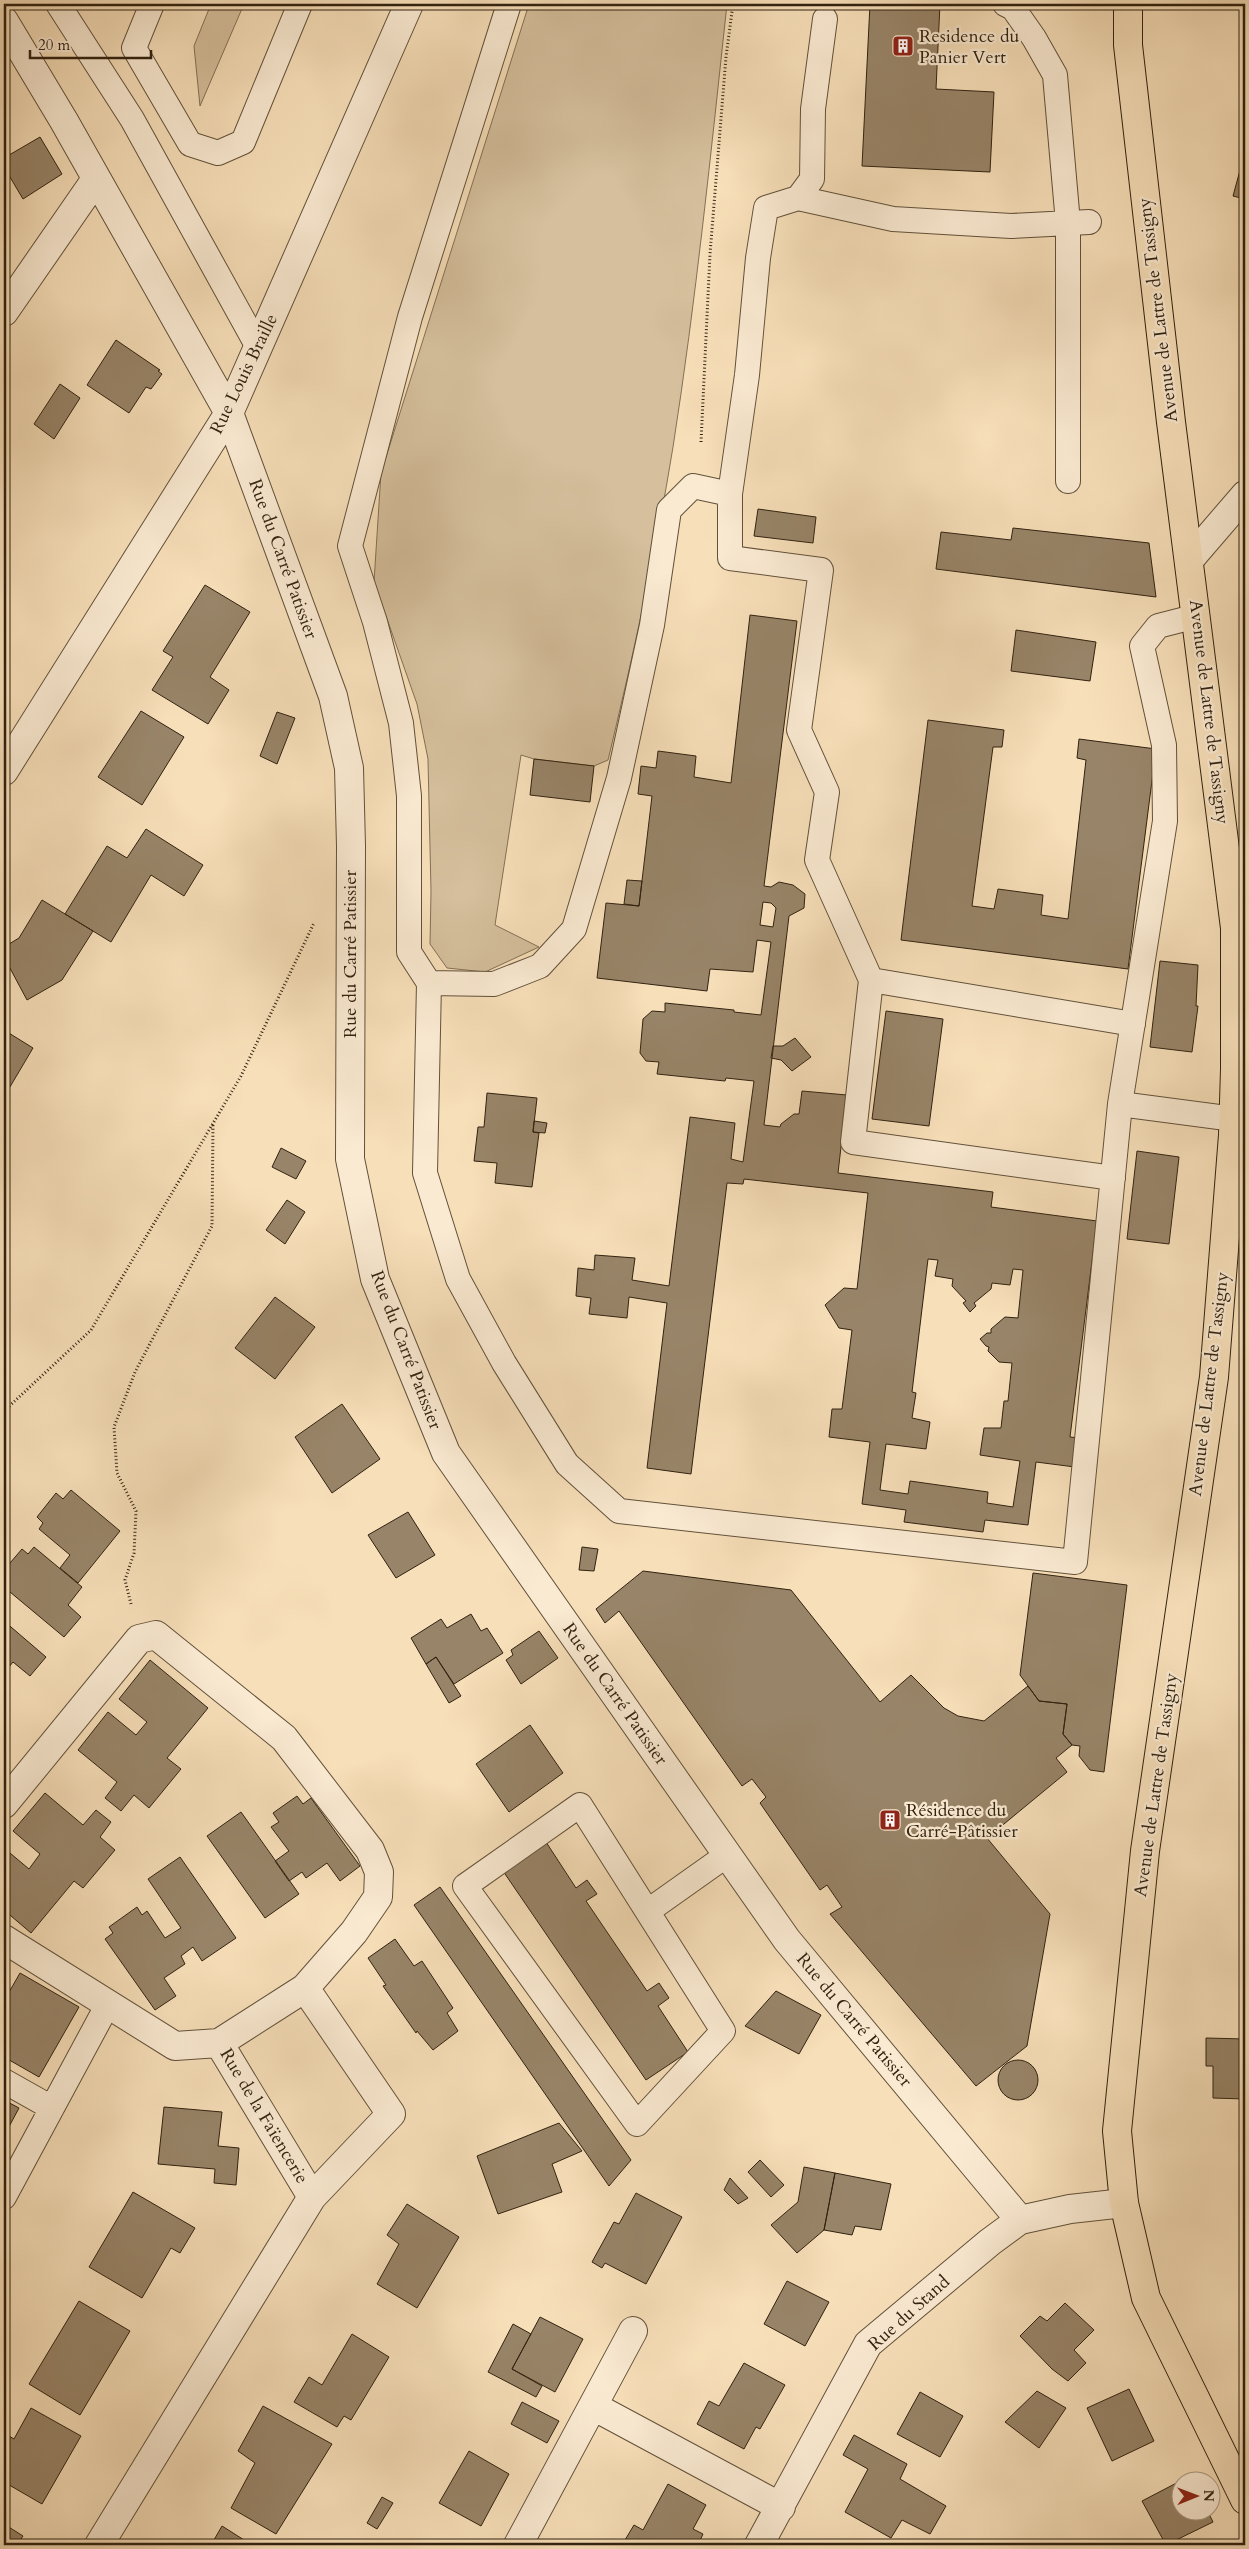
<svg xmlns="http://www.w3.org/2000/svg" width="1249" height="2549" font-family="Cardo,serif">
  <rect width="100%" height="100%" fill="#f7dfb9"/>
  <filter id="stains"><feTurbulence type="fractalNoise" baseFrequency=".004" numOctaves="4"/><feColorMatrix values="0 0 0 0 .2 0 0 0 0 .09 0 0 0 0 .02 0 0 0 .5 -.17"/></filter>
  <radialGradient id="worn" r=".72"><stop offset=".6" stop-color="#630" stop-opacity="0"/><stop offset="1" stop-color="#630" stop-opacity=".3"/></radialGradient>
  <path fill="#d5bf9c" stroke="#837056" d="M211 4H244L200 106 194 46Z
    M529 4H727C711 152 696 300 673 447 656 552 633 656 608 760L594 766 534 759 521 755 495 925 539 947 485 972 447 968 430 944 431 891 428 759 417 704 374 582 381 473Z"/>
  <path fill="#988468" stroke="#312210" fill-rule="evenodd" d="M870 4H940L936 89 994 92 990 172 862 166Z
    M40 137 62 174 23 199 4 167V158Z
    M1242 163H1245V199L1233 196Z
    M116 340 160 370 158 371 162 374 151 389 146 387 129 413 87 385Z
    M60 384 80 398 54 439 34 424Z
    M758 509 816 517 813 543 754 536Z
    M1013 528 1149 543 1156 597 936 569 941 532 1011 540Z
    M205 585 250 612 210 677 229 690 208 724 152 690 173 657 163 651Z
    M750 615 797 621 764 886 771 887 779 882 793 885 805 894 804 908 789 916 764 1125 780 1127 781 1124 794 1114H799L802 1091 847 1095 838 1173 993 1192 991 1207 1097 1221 1070 1437 1079 1438 1075 1467 1036 1462 1028 1525 985 1520 983 1532 904 1522 906 1510 862 1504 870 1442 829 1437 832 1409H842L852 1330 839 1328 825 1305 844 1288 857 1289 868 1193 744 1179 743 1184 727 1183 691 1474 647 1468 667 1303 629 1297 627 1318 589 1314 591 1298 576 1296 578 1268 594 1270 595 1255 635 1258 632 1280 669 1286 690 1117 735 1123 731 1159 743 1162 754 1081 726 1078 725 1081 657 1074 659 1062 646 1061 640 1053 643 1019 652 1011 665 1012V1003L734 1010V1012L761 1015 771 942 757 940 753 972 710 969 707 991 597 978 606 903 639 906 652 796 638 794 641 766 656 768 658 751 696 756 694 777 731 783ZM763 902 771 903 776 908 773 927 760 925ZM928 1259 938 1260 935 1276 953 1279 952 1286 966 1301 963 1303 970 1312 976 1306 974 1303 991 1289 992 1283 1010 1285 1013 1269 1023 1270 1018 1318 1005 1317 991 1329V1333H987L980 1339 986 1346 989 1347 988 1351 999 1362 1012 1363 1008 1401H1004L1001 1428H984L980 1455 1020 1461 1013 1507 987 1503 988 1492 910 1481 908 1494 880 1490 886 1444 926 1449 930 1422 912 1418 916 1393 912 1392Z
    M1016 630 1096 642 1090 681 1011 671Z
    M141 711 184 737 142 805 98 777Z
    M277 712 295 718 277 764 260 756Z
    M928 720 1004 730 1002 747H993L972 906 994 909 998 889 1043 895 1041 915 1068 919 1086 760 1077 758 1079 739 1156 749 1128 969 901 940Z
    M534 759 594 766 590 802 530 795Z
    M146 829 203 865 184 896 151 875 111 942 65 914 107 846 127 858Z
    M627 880 642 881 639 906 624 904Z
    M42 900 93 931 62 980 27 1000 4 957V947L19 938Z
    M1160 961 1198 965 1196 1006H1198L1192 1052 1150 1047Z
    M886 1011 943 1019 929 1126 872 1119Z
    M4 1030 33 1048 4 1097Z
    M795 1038 811 1057 792 1071 781 1060 771 1058 773 1046H783Z
    M487 1093 537 1098 533 1132 539 1133 532 1187 495 1183 497 1163 474 1161 478 1127H484Z
    M534 1121 547 1123 545 1133 533 1132Z
    M281 1148 306 1161 296 1179 272 1167Z
    M1137 1151 1179 1157 1169 1244 1127 1239Z
    M287 1200 305 1212 285 1244 266 1230Z
    M275 1297 315 1327 275 1379 235 1348Z
    M342 1404 380 1459 332 1493 295 1437Z
    M71 1490 120 1531 78 1583 60 1568 70 1555 39 1529 43 1523 37 1517 56 1493 63 1499Z
    M408 1512 435 1555 396 1578 368 1535Z
    M34 1547 82 1587 68 1605 81 1617 64 1637 4 1587V1581L7 1576 4 1570 22 1549 28 1554Z
    M582 1547 598 1549 594 1571 579 1570Z
    M643 1571 791 1590 880 1702 911 1675 944 1708 958 1716 984 1721 1028 1686 1039 1701 1067 1704 1063 1734 1072 1745 1056 1758 1067 1772 987 1838 1050 1914 1027 2046 976 2086 830 1914 842 1907 827 1885 820 1890 760 1803 766 1797 752 1779 742 1786 619 1611 605 1623 596 1609Z
    M1033 1573 1127 1585 1104 1772 1090 1770 1079 1756 1080 1746 1072 1745 1063 1734 1067 1704 1039 1701 1020 1675Z
    M471 1614 481 1631 487 1628 503 1653 454 1684 436 1657 426 1664 411 1638 441 1619 447 1628Z
    M4 1621 46 1657 30 1676 13 1662 4 1673Z
    M539 1631 558 1658 521 1684 506 1660 513 1655 511 1650Z
    M436 1657 461 1696 449 1703 426 1664Z
    M150 1660 208 1708 167 1758 181 1769 149 1808 134 1795 121 1811 105 1798 117 1782 78 1750 108 1712 136 1735 147 1722 119 1699Z
    M530 1725 563 1773 509 1812 476 1764Z
    M45 1793 83 1825 96 1810 111 1822 100 1837 115 1850 83 1888 74 1881 31 1933 4 1910V1848L29 1869 40 1854 13 1831Z
    M297 1796 303 1804 311 1798 360 1866 340 1881 327 1863 306 1878 302 1872 289 1881 275 1861 289 1851 271 1827 279 1822 273 1813Z
    M241 1812 299 1894 265 1918 207 1836Z
    M546 1842 576 1888 587 1880 597 1894 586 1901 647 1991 659 1983 669 1998 658 2006 688 2052 646 2080 503 1871Z
    M180 1857 236 1938 202 1961 193 1947 181 1956 185 1964 164 1978 176 1996 155 2010 105 1939 113 1933 109 1927 137 1907 142 1915 147 1911 165 1938 181 1928 148 1879Z
    M440 1887 631 2160 609 2186 414 1905Z
    M395 1939 414 1966 422 1961 453 2008 447 2013 458 2031 433 2050 417 2031 416 2033 383 1986 386 1985 368 1958Z
    M20 1973 79 2007 39 2077 4 2057V2001Z
    M776 1991 821 2015 799 2054 745 2026Z
    M1206 2038 1245 2039V2099L1213 2098V2066H1206Z
    M998 2080a20 20 0 1 1 40 0a20 20 0 1 1-40 0Z
    M4 2100 19 2108 4 2136Z
    M164 2107 222 2112 218 2146 239 2148 236 2185 214 2183 215 2169 158 2164Z
    M559 2123 582 2151 552 2164 562 2192 498 2214 477 2156Z
    M760 2160 784 2185 771 2197 748 2172Z
    M804 2167 835 2173 824 2230 797 2253 771 2225 798 2202Z
    M835 2173 891 2184 881 2230 855 2226 852 2235 824 2230Z
    M730 2178 748 2198 738 2204 724 2190Z
    M133 2192 195 2228 180 2253 171 2248 142 2298 89 2267Z
    M636 2193 682 2217 646 2284 605 2263 602 2268 592 2262 614 2222 619 2224Z
    M407 2204 459 2237 417 2308 377 2284 399 2244 387 2235Z
    M787 2281 829 2302 805 2346 764 2324Z
    M79 2301 130 2331 80 2415 29 2384Z
    M1065 2303 1094 2330 1074 2350 1086 2363 1068 2381 1052 2369 1020 2336 1040 2316 1047 2321Z
    M540 2317 583 2339 555 2392 512 2369Z
    M513 2324 531 2334 512 2369 542 2386 536 2397 488 2372Z
    M352 2334 389 2357 351 2420 344 2416 337 2427 294 2402 309 2377 322 2385Z
    M744 2363 785 2385 760 2429 756 2427 744 2449 697 2424 709 2401 719 2406Z
    M1129 2389 1154 2441 1112 2461 1087 2408Z
    M1037 2391 1066 2408 1039 2448 1005 2422Z
    M920 2392 963 2416 940 2457 897 2434Z
    M522 2402 559 2421 547 2443 511 2424Z
    M263 2406 332 2444 276 2534 231 2508 255 2463 238 2451Z
    M31 2408 81 2436 42 2504 4 2482V2433L14 2439Z
    M854 2435 907 2464 900 2479 946 2506 930 2534 902 2520 891 2538 845 2512 868 2469 843 2455Z
    M469 2451 509 2474 481 2526 439 2503Z
    M1190 2476 1193 2482H1182V2512H1208L1213 2522 1166 2545 1142 2501Z
    M668 2484 706 2505 693 2529 703 2534 698 2545H634L625 2540 634 2525 643 2530Z
    M382 2497 393 2503 377 2529 367 2523Z
    M4 2524 23 2536 17 2545H4Z
    M222 2526 252 2545H211Z"/>
  <g fill="none" stroke-linecap="round" stroke-linejoin="round">
    <g stroke="#62513a" stroke-width="26">
      <path id="service" d="M58 4 132 119 258 347
        M152 4 134 48 190 144 218 153 243 142 300 4
        M509 4 410 317 350 546 375 622 401 723 409 796V952L429 983 494 984 540 966 574 929 619 778 652 625 669 510 693 486 730 494 747 375 758 258 766 208 798 198 812 179 813 109 825 19
        M1005 4 1013 8 1034 38 1055 75 1068 223V481
        M798 198 893 219 1011 226 1089 222
        M730 494V558L821 570 799 730 827 792 817 860 871 980 853 1142 1113 1178
        M871 980 1133 1024
        M429 983 425 1173 458 1279 504 1363 567 1464 619 1511 1075 1562 1120 1104 1165 821 1164 745 1142 646 1158 626 1197 616
        M1120 1104 1234 1119
        M580 1805 723 2031 637 2124 465 1886Z
        M648 1911 727 1855
        M4 2081 52 2108
        M4 2197 108 2004"/>
    </g>
    <g stroke="#62513a" stroke-width="30">
      <path id="minor" d="M4 21 64 121 229 413 333 696 349 768 351 846 350 1159 375 1279 446 1453 787 1940 1020 2220
        M4 312 96 179
        M1190 559 1245 495
        M4 771 229 413 409 4
        M4 1804 139 1639 156 1635 284 1738 370 1850 379 1872 378 1897 354 1932 305 1988
        M4 1939 175 2046 219 2043
        M593 2406 781 2507
        M99 2545 312 2197 391 2114 305 1988 219 2043 312 2197
        M518 2545 633 2331
        M759 2545 868 2344 990 2242 1020 2220 1070 2209 1124 2203"/>
    </g>
    <g stroke="#312210" stroke-width="30">
      <path id="primary" d="M1128 4V45L1171 422 1235 928V1069L1233 1135 1214 1377 1145 1851 1117 2131 1124 2203 1146 2298 1245 2500"/>
    </g>
    <path stroke="#312210" stroke-width="3" stroke-dasharray="1 2.5" stroke-linecap="butt" d="M701 442 710 254 726 57 733 4
      M4 1411 91 1330 241 1076 314 923
      M131 1604 125 1580 134 1553 136 1511 117 1473 114 1427 135 1372 212 1226 213 1125"/>
    <use href="#service" stroke="#faead2" stroke-width="24"/>
    <use href="#minor" stroke="#faead2" stroke-width="28"/>
    <use href="#primary" stroke="#f7dfb9" stroke-width="28"/>
  </g>
  <defs>
    <g id="building-square" transform="scale(1.125)"><rect x="-9" y="-9" width="18" height="18" rx="4" fill="#8f2418" stroke="#faead2"/><path d="M-4-6H4V6H1V3H-1V6H-4ZM-2.5-4.3h1.7v1.8h-1.7ZM.8-4.3h1.7v1.8H.8ZM-2.5-1h1.7V.8h-1.7ZM.8-1h1.7V.8H.8Z" fill="#fff"/></g>
  </defs>
  <g fill-rule="evenodd">
    <use href="#building-square" x="903" y="46"/>
    <use href="#building-square" x="890" y="1820"/>
  </g>
  <g text-anchor="middle" dominant-baseline="central" stroke-width="4.5" stroke-linejoin="round" paint-order="stroke">
    <g font-size="18" fill="#312210" stroke="#faead2" text-anchor="start">
      <text x="919" y="36">Residence du<tspan x="919" dy="21">Panier Vert</tspan></text>
      <text x="906" y="1810">Résidence du<tspan x="906" dy="21">Carré-Pâtissier</tspan></text>
    </g>
    <g font-size="18" fill="#312210" stroke="#faead2">
      <text transform="translate(1158 310) rotate(-97)">Avenue de Lattre de Tassigny</text>
      <text transform="translate(244 374) rotate(-64)">Rue Louis Braille</text>
      <text transform="translate(283 559) rotate(70)">Rue du Carré Patissier</text>
      <text transform="translate(1209 712) rotate(83)">Avenue de Lattre de Tassigny</text>
      <text transform="translate(350 954) rotate(-90)">Rue du Carré Patissier</text>
      <text transform="translate(406 1350) rotate(69)">Rue du Carré Patissier</text>
      <text transform="translate(1209 1384) rotate(-83)">Avenue de Lattre de Tassigny</text>
      <text transform="translate(615 1694) rotate(55)">Rue du Carré Patissier</text>
      <text transform="translate(1156 1785) rotate(-82)">Avenue de Lattre de Tassigny</text>
      <text transform="translate(854 2020) rotate(50)">Rue du Carré Patissier</text>
      <text transform="translate(264 2116) rotate(59)">Rue de la Faïencerie</text>
      <text transform="translate(909 2313) rotate(-42)">Rue du Stand</text>
    </g>
  </g>
  <rect width="1249" height="2549" fill="none" stroke="#f7dfb9" stroke-width="20"/>
  <rect x="5" y="5" width="1239" height="2539" fill="none" stroke="#312210" stroke-width="2.5"/>
  <rect x="10" y="10" width="1229" height="2529" fill="none" stroke="#312210"/>
  <g transform="translate(1196 2496) rotate(89)"><circle r="24" fill="#faead2" stroke="#aa9a84"/>
  <path d="M0-4L9 19L0 12L-9 19Z" fill="#8f2418"/>
  <text y="-8" font-size="14" font-weight="bold" text-anchor="middle" fill="#312210">N</text>
  </g>
  <path d="M30 50v8h121v-8" fill="none" stroke="#312210" stroke-width="2.5"/>
  <text x="38" y="50" font-size="15" fill="#312210" stroke="#faead2" stroke-width="4" paint-order="stroke">20 m</text>
  <rect width="100%" height="100%" filter="url(#stains)"/>
  <rect width="100%" height="100%" fill="url(#worn)"/>
</svg>
